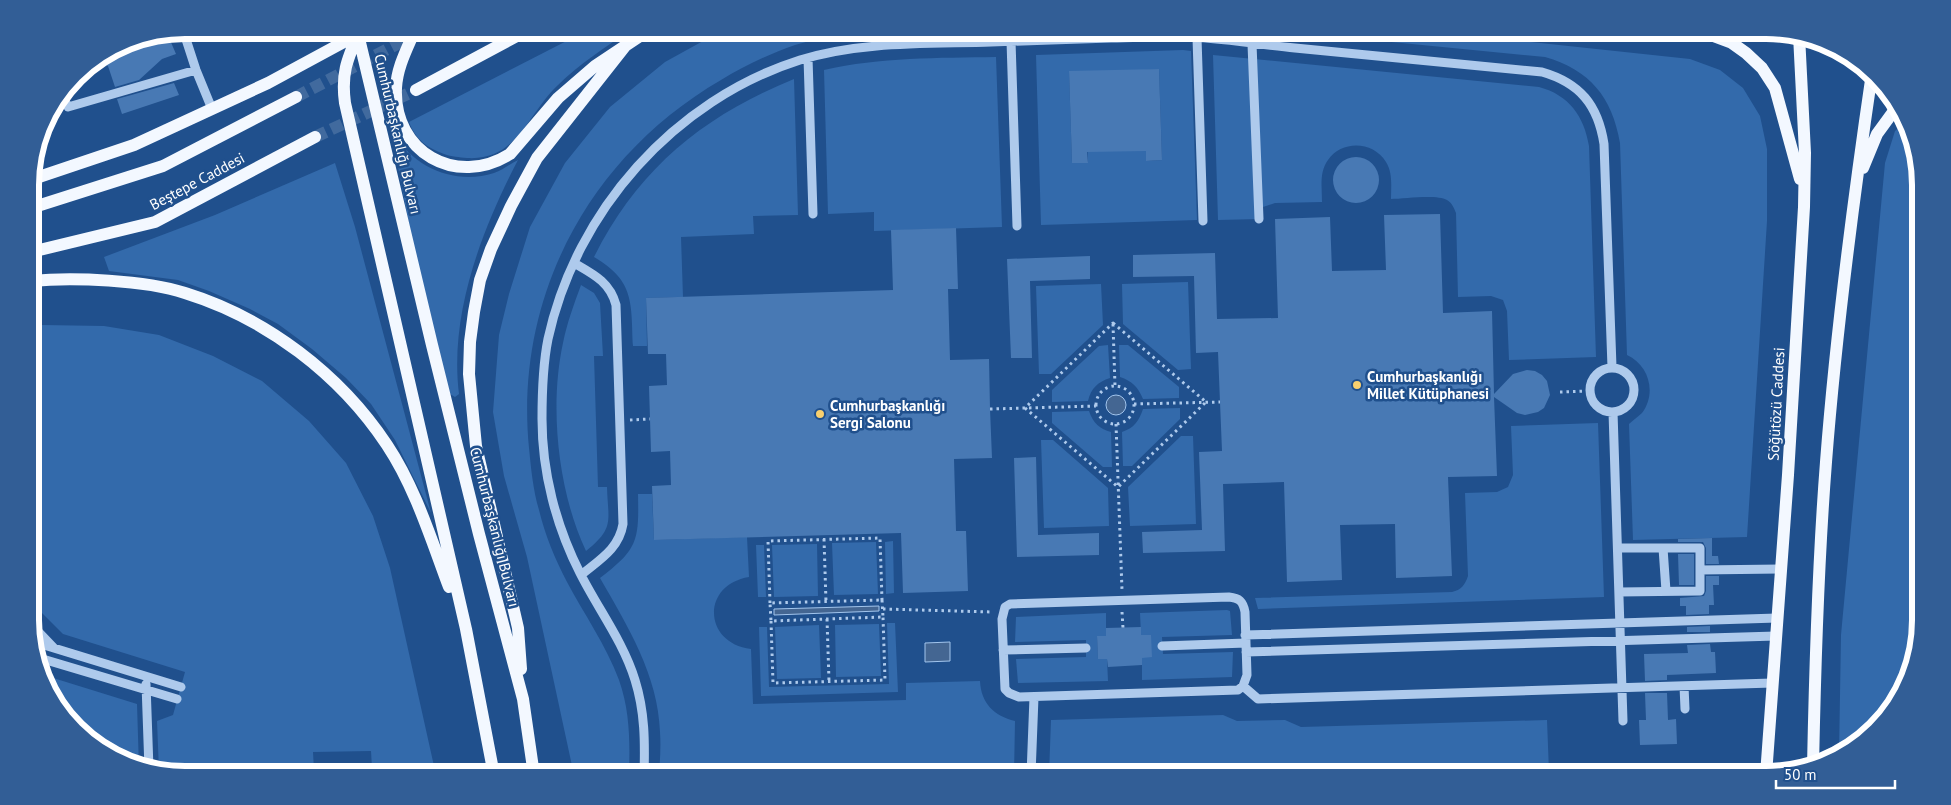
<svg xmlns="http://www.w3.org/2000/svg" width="1951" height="805" font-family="'PT Sans',sans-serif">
  <rect width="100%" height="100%" fill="#20508d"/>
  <path fill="#336aab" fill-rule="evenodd" d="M588 30H630C605 48 579 64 557 86 527 115 517 161 467 158 459 157 452 157 444 154 427 148 415 139 409 122Z
    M723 30H886C855 33 824 36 795 45 769 54 744 66 721 80 590 156 514 296 529 448 531 468 533 490 539 510 545 535 555 559 567 582 584 614 606 645 619 680 630 711 630 742 629 775H574L527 557 504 476 493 412 499 335 509 294 530 227 565 163 610 107 665 62Z
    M1270 30H1418L1690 59 1720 70 1743 88 1760 116 1767 149V221L1747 537 1633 540 1629 424C1633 420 1638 417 1642 413 1657 393 1649 365 1627 355L1620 143C1612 97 1590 70 1545 57Z
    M1183 50 1191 51 1197 220 1041 225 1036 55ZM1159 69 1162 160 1147 161 1143 70ZM1069 71H1085L1088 162 1072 163Z
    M1213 55 1539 87C1569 95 1584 116 1589 146L1596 357 1509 360 1507 311 1503 300 1491 296 1458 297 1456 213C1454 208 1452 203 1447 200 1436 194 1404 199 1391 199 1391 187 1393 173 1386 162 1373 141 1342 140 1328 160 1319 172 1322 188 1322 202L1275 203 1263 207 1259 219 1218 220Z
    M996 57 1002 227 874 231V212L828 214 824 70C880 57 939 58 996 57Z
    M794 79 798 215 753 216 754 234 681 237 683 297 646 298 647 346H633C631 303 635 281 594 257 638 169 703 116 794 79Z
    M1903 124 1920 164 1921 621 1913 671 1889 714 1860 743 1839 755 1841 635 1885 163 1895 131Z
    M395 134C414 169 457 185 494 173 503 170 510 164 518 160 482 229 449 314 459 394L455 397 450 394 432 345 392 135Z
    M335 163 355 227 431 513 395 440 371 404 346 378 312 349 278 324 250 309 209 291 178 280 109 271 104 257 215 215Z
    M1188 282 1191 369 1178 370 1123 324 1122 284Z
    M1101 284 1103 325 1051 374H1039L1036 286Z
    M581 285 594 293 600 303 603 356H594L598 487H607C608 521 615 528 586 551 558 492 549 407 563 343 567 323 574 304 581 285Z
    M42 325 104 326 159 335 213 356 262 381 309 421 346 463 373 516 390 568 434 766 372 768 371 751 313 752 314 770 180 774 159 771 157 721 173 715 185 672 63 634 37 608 33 606 31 328Z
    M1108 345 1110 378C1098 382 1091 388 1088 401L1052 402V390L1099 346Z
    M1119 345H1128L1179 387V398L1143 399C1138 387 1132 381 1120 377Z
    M1180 408V419L1132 466H1123L1122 432C1134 428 1139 421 1143 409Z
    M1089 411C1093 423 1100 429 1111 432L1112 467H1103L1052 423V412Z
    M1598 423 1604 597 1258 609 1255 598 1452 592C1461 590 1465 585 1468 576L1465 493 1497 492 1508 487 1513 475 1511 426Z
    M1181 436H1193L1196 524 1130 526 1128 487Z
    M1041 440H1053L1108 488 1109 526 1044 528Z
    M638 494H652L654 540 747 537 749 577C701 585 703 643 751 649L753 704 906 700V683L980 681C981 703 994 716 1015 721L1014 775H659C660 761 661 746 660 732 658 675 628 627 600 578 638 549 639 541 638 494Z
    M893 541 894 593 886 594 885 542Z
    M876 542 878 594 834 595 832 543Z
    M817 544 818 596 774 597 772 545Z
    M756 545H764L766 597H758Z
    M1227 610 1230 611 1232 635 1162 637 1163 654 1233 652 1232 677 1142 680V658L1151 635H1141L1140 613Z
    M1106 613V636L1097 637 1098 658 1107 659 1108 681 1018 683 1016 659 1086 657V640L1015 642 1016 617Z
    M887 623H895L898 692 761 696 759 627H767L769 687 889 684Z
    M879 624 881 676 836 677 835 625Z
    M819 625 821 678 777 679 775 627Z
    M50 677 137 704 139 768 134 767 68 722 46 678Z
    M1223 715 1237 721 1285 720 1301 727 1547 720 1549 772 1732 767V775H1049L1051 720Z"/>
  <path fill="#446692" stroke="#a2c5ed" d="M1106 405a10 10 0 1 1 20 0a10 10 0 1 1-20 0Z
    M879 606V611L774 615V609Z
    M950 642V661L925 662V643Z"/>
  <path fill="#4879b4" d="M167 33 176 54 162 59 139 80 115 87 108 66 95 60 125 42Z
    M1159 69 1162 160 1146 161V151L1087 152 1088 163H1072L1069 71Z
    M174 83 179 95 122 114 117 99Z
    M1333 180a23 23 0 1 1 46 0a23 23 0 1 1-46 0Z
    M1440 214 1443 313 1492 311 1494 394 1513 374 1527 370 1535 371 1542 375 1547 381 1550 395 1544 408 1538 412 1525 415 1517 413 1494 397 1497 476 1448 477 1452 576 1396 578 1395 524 1340 525 1342 580 1287 582 1284 482 1223 484 1225 551 1143 553 1142 532 1202 530 1199 452 1222 451 1220 402 1218 352 1196 353 1194 276 1133 277V255L1215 253 1217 319 1278 318 1275 219 1330 217 1332 271 1386 270 1384 215Z
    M956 228 958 289H948L950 360 989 359 990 409 992 458 954 459 956 531H966L968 591 903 593 901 533 654 540 652 486 671 485 670 451 651 452 649 386 667 385 666 354H648L646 298 893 290 891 230Z
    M1090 256V279L1030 281 1032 358H1011L1007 259Z
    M1036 457 1038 535 1099 533V555L1017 557 1014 458Z
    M1712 538V556H1718L1719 564H1706V548L1703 542H1678V539Z
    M1678 554H1694V585H1679Z
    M1706 576H1719V585H1713L1714 605H1709V614L1686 615V606H1680V598L1704 596 1706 591Z
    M1710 626V632H1687V627Z
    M1141 627V635H1151L1152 657 1142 658V665L1108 667 1107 659H1098L1097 636H1106V628Z
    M1710 644 1711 652H1715L1716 673 1667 675V680L1645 681 1644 654 1688 653 1687 645Z
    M1645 693H1667L1668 720 1676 719 1677 744 1640 745 1639 720H1646Z"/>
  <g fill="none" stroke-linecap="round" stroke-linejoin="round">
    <path stroke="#416a9e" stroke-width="12" stroke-dasharray="12 6" stroke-linecap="butt" d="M296 97 424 30
      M315 137 416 90"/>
    <path stroke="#aecaec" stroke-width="3" stroke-dasharray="2.5 4" stroke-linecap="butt" d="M1113 323 1206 402 1118 487 1025 408Z
      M1113 324 1115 386
      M1096 405a19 19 0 1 1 38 0a19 19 0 1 1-38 0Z
      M1560 392 1590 391
      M1134 404 1220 402
      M990 409 1096 406
      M630 420 650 419
      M1116 424 1122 590
      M824 539 826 602
      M882 600 883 617 771 621 770 603Z
      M770 603 768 541 880 538 882 600
      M883 609 992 612
      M1122 612 1123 628
      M827 619 829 681
      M771 621 773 683 885 680 883 617
      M1292 775C1298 766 1308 766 1314 775
      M1476 775H1487"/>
    <path stroke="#aecaec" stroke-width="9" d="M183 30 196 70 212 109
      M1197 38 1203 221
      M1011 41 1017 226
      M1252 44 1259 219
      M808 58 813 214
      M62 95 68 107 196 70
      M574 263C593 274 610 282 616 305L623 524C619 549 599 560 581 575
      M1590 390a22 22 0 1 1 44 0a22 22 0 1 1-44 0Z
      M1613 412 1623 721
      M1619 548H1700V591L1619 592
      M1663 548 1666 591
      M1700 570 1781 569
      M1229 597C1239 598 1243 601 1245 612L1247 675 1243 686 1238 690 1019 697 1009 693 1005 689 1002 619 1005 607 1010 604Z
      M33 626 54 648
      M1245 635 1777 618
      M33 640 44 645 181 687
      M1162 646 1246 643
      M1003 650 1086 648
      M1246 652 1776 636
      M36 657 177 699
      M146 684 149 769
      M1243 686 1258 699 1772 683
      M1684 686 1685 709
      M644 775C645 742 645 712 635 680 623 641 598 609 580 573 556 526 542 472 542 419 542 393 543 364 548 339 576 211 674 100 800 60 861 41 927 44 991 42 1031 41 1071 39 1111 38 1132 38 1154 36 1175 36 1215 37 1255 44 1295 48 1377 56 1460 64 1542 72 1580 83 1598 105 1604 144L1612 367
      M1031 775 1034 697"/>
    <path stroke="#f3f8ff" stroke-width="12" d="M357 30 432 345 479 534 523 699 534 775
      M415 30C407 49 397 67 396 88 393 152 456 188 510 154L558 98 595 66 649 30
      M1697 30 1732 43 1746 53 1762 68 1775 88 1800 179
      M358 34C347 60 341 74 345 103L466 629 494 775
      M416 90 528 30
      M1863 168 1877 134 1896 108
      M30 180 134 145 268 83 366 30
      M31 208 163 166 296 97
      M31 252 155 222 315 137
      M31 281C73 277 145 280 185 293 266 318 340 374 387 445 415 487 431 539 449 587
      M521 669 518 628 476 446 469 374 470 342 474 312 480 280 491 249 511 206 537 158 626 45
      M1813 767C1815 666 1818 564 1826 462 1836 332 1853 202 1872 73
      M1766 775 1788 475 1804 207 1805 153 1799 35"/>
  </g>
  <g fill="#f9d06e" stroke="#20508d" stroke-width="2">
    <circle cx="1357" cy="385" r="5"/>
    <circle cx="820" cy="414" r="5"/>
  </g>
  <g text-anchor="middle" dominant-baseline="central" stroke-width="5" stroke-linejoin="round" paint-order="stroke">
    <g font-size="15" fill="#fff" stroke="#20508d">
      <text transform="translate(398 134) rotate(77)">Cumhurbaşkanlığı Bulvarı</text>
      <text transform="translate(197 181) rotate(-28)">Beştepe Caddesi</text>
      <text transform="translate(1776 404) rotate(-87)">Söğütözü Caddesi</text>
      <text transform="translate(495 527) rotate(76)">Cumhurbaşkanlığı Bulvarı</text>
    </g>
    <g font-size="15" font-weight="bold" fill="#fff" stroke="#20508d" text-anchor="start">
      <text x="1367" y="376">Cumhurbaşkanlığı<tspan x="1367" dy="17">Millet Kütüphanesi</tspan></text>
      <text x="830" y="405">Cumhurbaşkanlığı<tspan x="830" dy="17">Sergi Salonu</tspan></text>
    </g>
  </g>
  <path d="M0 0H1951V805H0ZM185 39H1766A146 146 0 0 1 1912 185V620A146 146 0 0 1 1766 766H185A146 146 0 0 1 39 620V185A146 146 0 0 1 185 39Z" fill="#325e96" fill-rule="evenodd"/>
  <path fill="none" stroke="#fff" stroke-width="6" d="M185 39H1766A146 146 0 0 1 1912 185V620A146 146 0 0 1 1766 766H185A146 146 0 0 1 39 620V185A146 146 0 0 1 185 39Z"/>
  <path d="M1776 780v8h119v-8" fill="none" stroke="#ffffff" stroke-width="2.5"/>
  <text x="1784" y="780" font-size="15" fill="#ffffff" stroke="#20508d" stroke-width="4" paint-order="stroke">50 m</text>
</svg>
